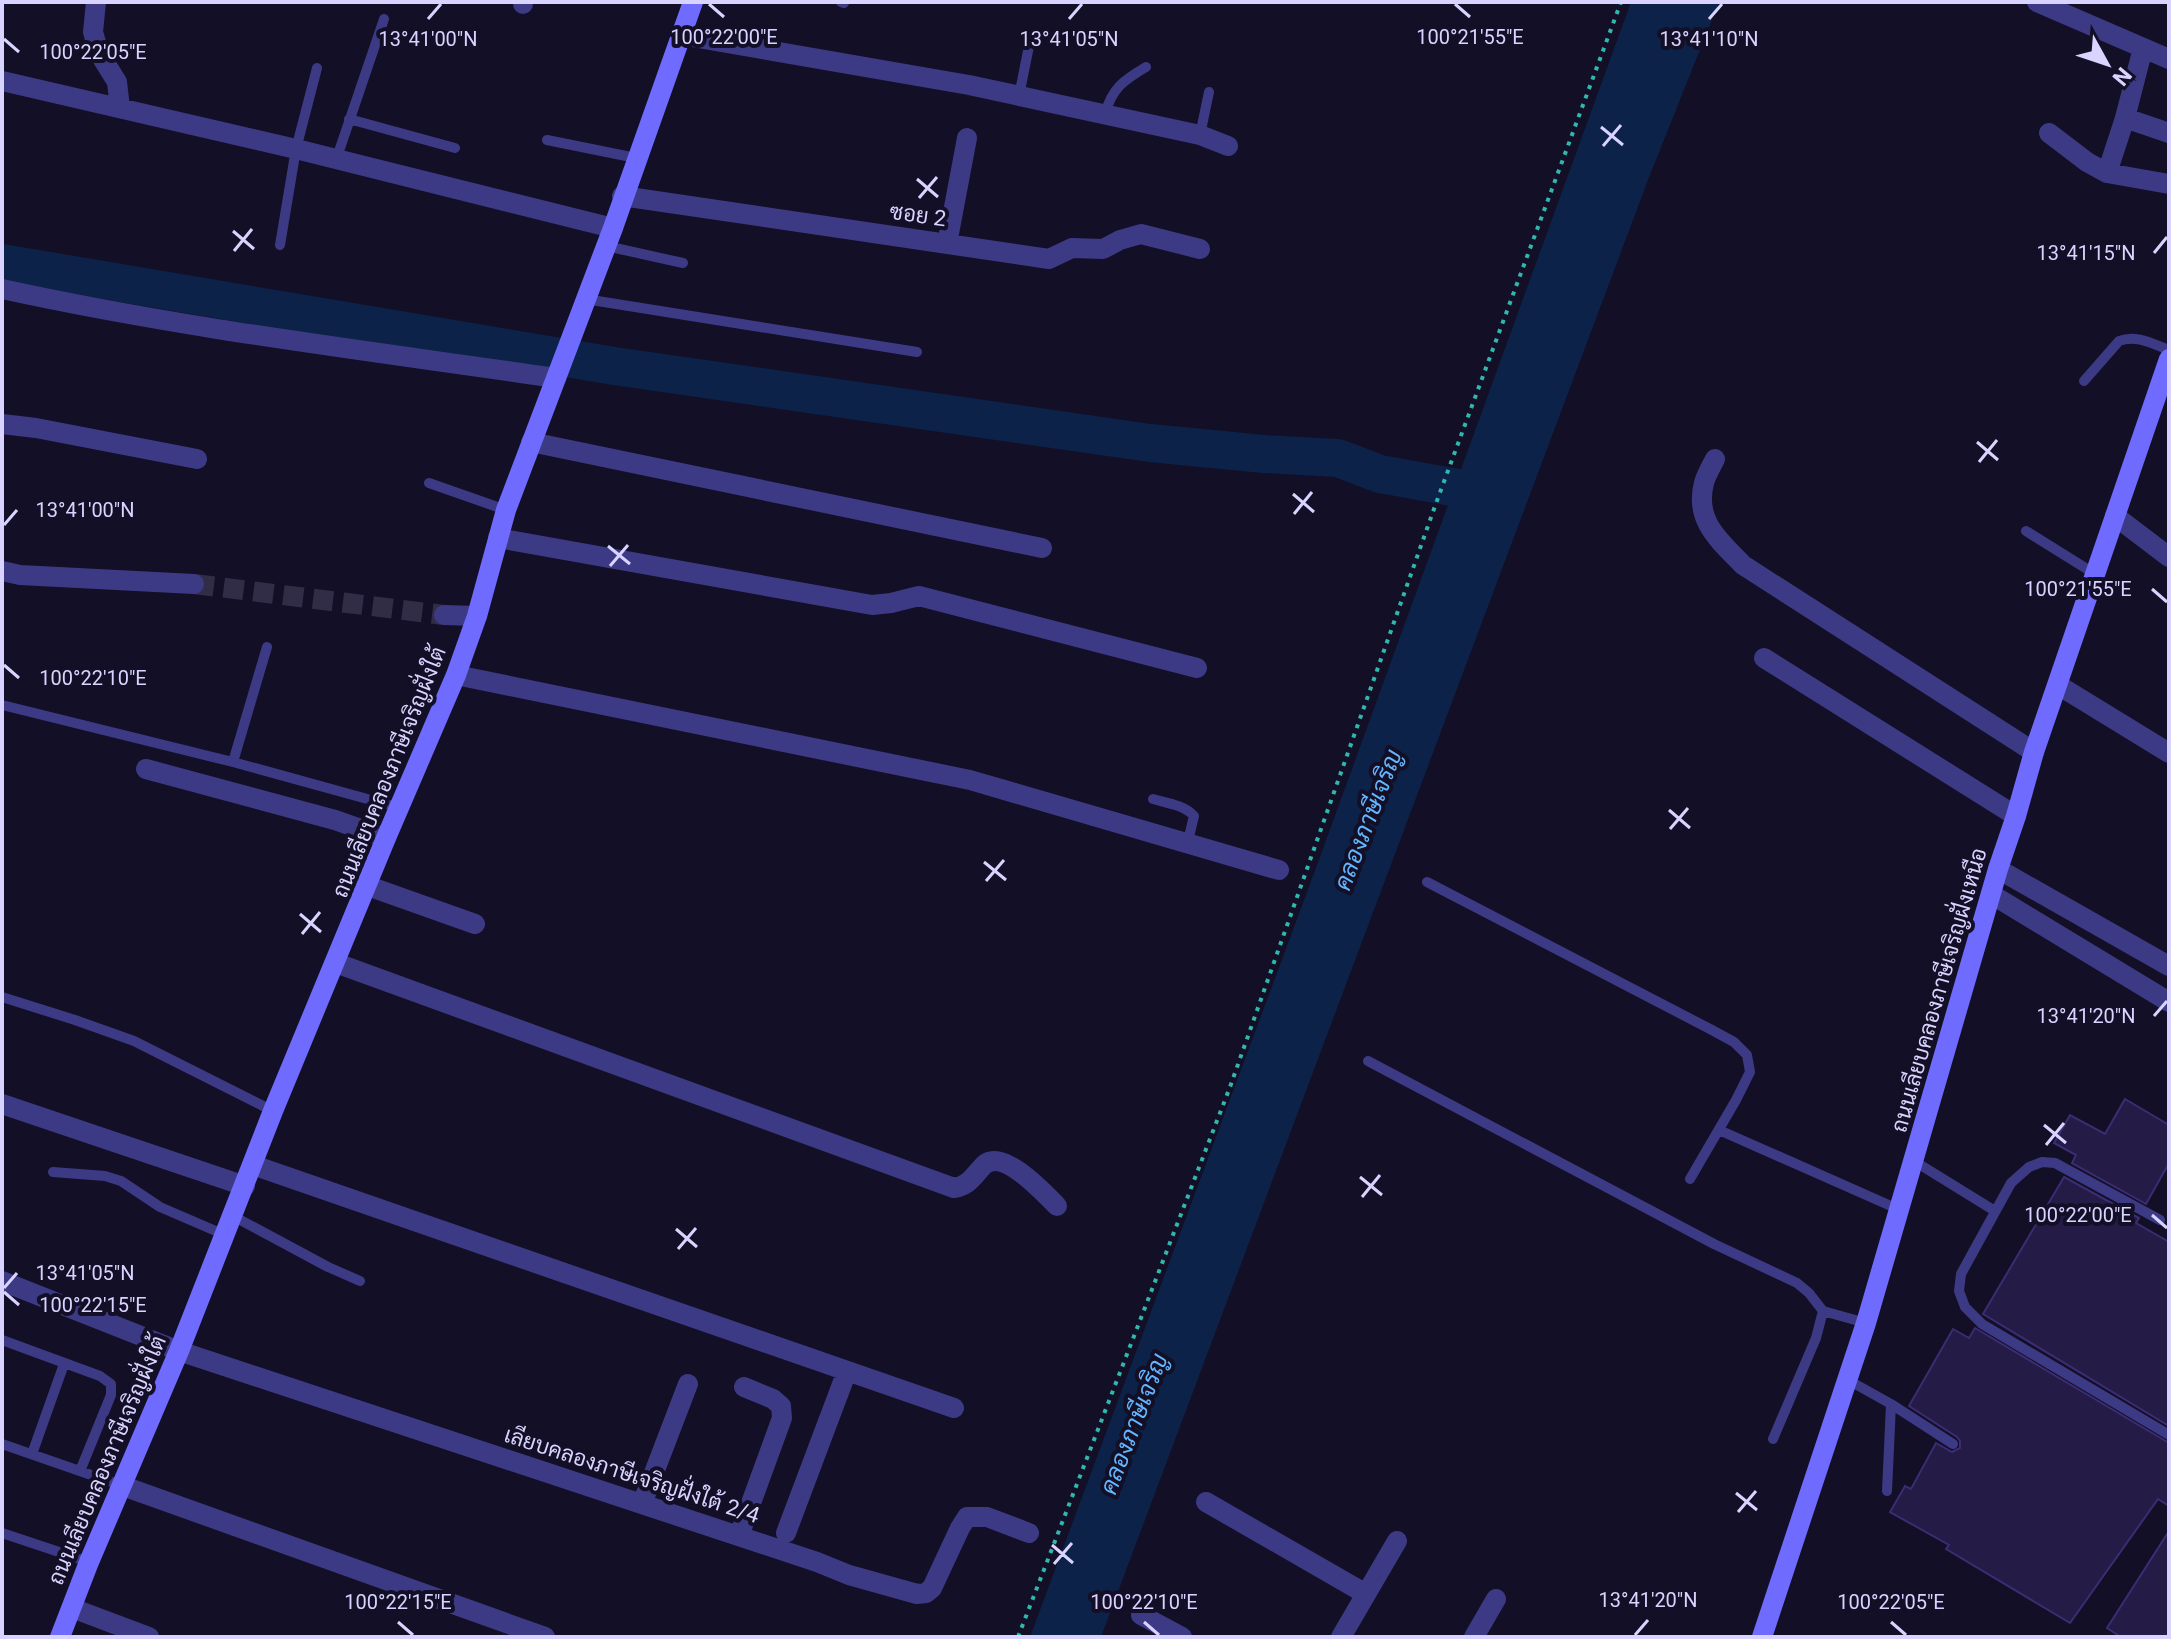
<svg xmlns="http://www.w3.org/2000/svg" width="2171" height="1639" font-family="Roboto,Sarabun,sans-serif">
  <rect width="100%" height="100%" fill="#130f26"/>
  <path fill="#0c2248" d="M1631 2H1719L1648 180 1101 1637H1030L1313 876Z"/>
  <g fill="none" stroke-linecap="round" stroke-linejoin="round">
    <path stroke="#0c2248" stroke-width="38" d="M2 263 614 366 1150 443 1264 454 1338 458 1380 474 1491 494"/>
  </g>
  <path fill="#241b47" stroke="#3b2d73" stroke-width="2" d="M2125 1099 2169 1125V1163L2146 1204 2072 1163 2076 1155 2054 1143 2070 1115 2105 1134Z
    M2064 1177 2139 1218 2136 1223 2169 1242V1426L1983 1314Z
    M1975 1328 2169 1443V1506L2158 1499 2070 1623 1946 1549 1949 1545 1890 1512 1905 1486 1911 1489 1936 1443 1952 1452 1960 1448V1441L1957 1437 1909 1406 1953 1329 1969 1338Z
    M2169 1531V1637H2121L2107 1628Z"/>
  <g fill="none" stroke-linecap="round" stroke-linejoin="round">
    <path stroke="#312d47" stroke-width="20" stroke-dasharray="20 10" stroke-linecap="butt" d="M194 584 444 615"/>
    <path stroke="#2fb8b0" stroke-width="4" stroke-dasharray="4 6" stroke-linecap="butt" d="M1018 1637 1230 1087 1435 506 1621 2"/>
    <path stroke="#3d3a85" stroke-width="10" d="M841 2 844 3
      M1019 96 1030 41
      M1105 114C1112 88 1124 80 1146 67
      M349 119 455 148
      M1200 135 1209 92
      M547 140 636 158
      M336 160 384 19
      M280 245 296 149 317 68
      M606 246 683 263
      M585 299 917 352
      M2084 381 2119 341C2136 334 2153 344 2169 350
      M429 483 506 510
      M2026 531 2095 574
      M2 705 233 762 400 808
      M233 762 267 647
      M1153 799C1167 803 1184 805 1194 816L1187 845
      M1427 882 1710 1029 1734 1042 1747 1055 1750 1072 1736 1100 1690 1179
      M2 997 75 1020 134 1041 273 1111
      M1368 1061 1714 1244 1797 1283 1809 1293 1823 1311 1816 1338 1773 1439
      M1719 1130 1900 1210
      M1914 1161 1995 1211
      M53 1172 105 1176 121 1181 160 1207 225 1235
      M233 1216 328 1267 360 1281
      M2160 1220 2055 1163 2042 1162 2029 1167 2011 1183 1961 1274 1959 1291 1965 1307 1982 1324 2169 1435
      M1823 1311 1866 1323
      M2 1340 100 1376 111 1384V1395L80 1471
      M1848 1380 1891 1404 1953 1444
      M2 1444 123 1486
      M32 1454 64 1364
      M1887 1491 1891 1404
      M2 1533 89 1562"/>
    <path stroke="#3d3a85" stroke-width="20" d="M96 2 93 32 99 53 117 82 120 108
      M2037 2 2169 59
      M523 4V2
      M681 35 969 85 1200 135 1228 146
      M2143 48 2125 118 2169 133
      M2 81 296 149 613 228
      M2049 133 2087 162 2107 173 2169 184
      M2107 173 2125 118
      M622 196 1049 259 1072 248 1103 249 1120 240 1141 234 1200 249
      M947 244 967 138
      M2 289C185 329 371 351 556 378
      M2 424 36 428 197 459
      M531 442 1042 548
      M1715 459C1711 467 1706 475 1704 483 1694 521 1720 541 1743 565L2034 752
      M2115 516 2169 557
      M498 538 872 605 891 603 919 596 1197 668
      M2 571 20 575 194 584
      M444 615 477 616
      M1764 658 2016 816
      M456 675 970 780 1279 870
      M2058 685 2169 753
      M146 769 335 820 386 838
      M1998 869 2169 966
      M368 886 475 924
      M1991 894 2169 1002
      M336 963 954 1188C969 1186 974 1175 984 1165 1003 1148 1044 1193 1057 1206
      M2 1104 245 1186
      M253 1165 954 1408
      M2 1281 179 1351 817 1562 849 1575 917 1594 926 1593 932 1588 960 1528 967 1517H987L1029 1533
      M123 1486 545 1637
      M1206 1502 1366 1594
      M642 1504 688 1384
      M786 1533 847 1371
      M739 1536 782 1418 781 1406 773 1399 744 1387
      M72 1608 149 1637
      M1141 1615 1182 1637
      M1341 1637 1397 1541
      M1474 1637 1496 1599"/>
    <path stroke="#6f6bff" stroke-width="20" d="M60 1637 89 1562 179 1351 273 1111 386 838 456 675 477 616 506 510 613 228 693 2
      M1762 1637 1866 1323 1998 869 2016 816 2034 752 2169 359"/>
  </g>
  <path fill="none" stroke="#d9d4ff" stroke-width="3" d="M709 4 724 17M1455 4 1470 17M428 19 441 4M1069 19 1082 4M1709 19 1722 4M4 39 19 52M1601 127 1623 145M1603 146 1621 125M917 179 938 197M919 198 937 177M233 231 254 249M234 251 252 229M2154 253 2167 237M1977 442 1998 460M1979 462 1997 440M1293 494 1314 512M1294 514 1312 492M4 525 17 510M608 546 630 564M610 566 628 545M2152 589 2167 602M4 665 19 678M1669 810 1690 828M1670 829 1688 808M984 862 1006 880M986 881 1004 860M300 914 321 932M302 934 320 912M2154 1016 2167 1001M2044 1125 2066 1143M2046 1145 2064 1123M1360 1177 1382 1195M1362 1197 1380 1175M2152 1215 2167 1228M676 1229 697 1247M678 1249 696 1228M4 1288 17 1273M4 1292 19 1305M1736 1493 1757 1510M1738 1512 1756 1491M1052 1545 1073 1563M1054 1564 1072 1543M398 1622 413 1635M1144 1622 1159 1635M1891 1622 1906 1635M1635 1635 1648 1620"/>
  <g text-anchor="middle" dominant-baseline="central" stroke-width="8" stroke-linejoin="round" paint-order="stroke">
    <g font-size="22" fill="#d9d4ff" stroke="#130f26">
      <text transform="translate(918 215) rotate(8)">ซอย 2</text>
      <text transform="translate(389 772) rotate(-68)">ถนนเลียบคลองภาษีเจริญฝั่งใต้</text>
      <text transform="translate(1939 990) rotate(-74)">ถนนเลียบคลองภาษีเจริญฝั่งเหนือ</text>
      <text transform="translate(107 1460) rotate(-67)">ถนนเลียบคลองภาษีเจริญฝั่งใต้</text>
      <text transform="translate(632 1475) rotate(18)">เลียบคลองภาษีเจริญฝั่งใต้ 2/4</text>
    </g>
    <g font-size="24" font-style="italic" fill="#62b6ff" stroke="#130f26">
      <text transform="translate(1368 820) rotate(-69)">คลองภาษีเจริญ</text>
      <text transform="translate(1134 1424) rotate(-69)">คลองภาษีเจริญ</text>
    </g>
  </g>
  <g font-size="20" text-anchor="middle" fill="#d9d4ff" stroke="#130f26" stroke-width="8" stroke-linejoin="round" paint-order="stroke">
    <text x="724" y="44">100°22'00"E</text>
    <text x="1470" y="44">100°21'55"E</text>
    <text x="428" y="46">13°41'00"N</text>
    <text x="1069" y="46">13°41'05"N</text>
    <text x="1709" y="46">13°41'10"N</text>
    <text x="93" y="59">100°22'05"E</text>
    <text x="2086" y="260">13°41'15"N</text>
    <text x="85" y="517">13°41'00"N</text>
    <text x="2078" y="596">100°21'55"E</text>
    <text x="93" y="685">100°22'10"E</text>
    <text x="2086" y="1023">13°41'20"N</text>
    <text x="2078" y="1222">100°22'00"E</text>
    <text x="85" y="1280">13°41'05"N</text>
    <text x="93" y="1312">100°22'15"E</text>
    <text x="1648" y="1607">13°41'20"N</text>
    <text x="398" y="1609">100°22'15"E</text>
    <text x="1144" y="1609">100°22'10"E</text>
    <text x="1891" y="1609">100°22'05"E</text>
  </g>
  <rect width="2171" height="1639" fill="none" stroke="#d9d4ff" stroke-width="8"/>
  <g transform="translate(2107 64) rotate(130)" stroke="#130f26" stroke-width="6" paint-order="stroke">
  <path d="M0-6L14 30L0 20L-14 30Z" fill="#d9d4ff"/>
  <text y="-12" font-size="22" font-weight="bold" text-anchor="middle" fill="#d9d4ff">N</text>
  </g>
</svg>
